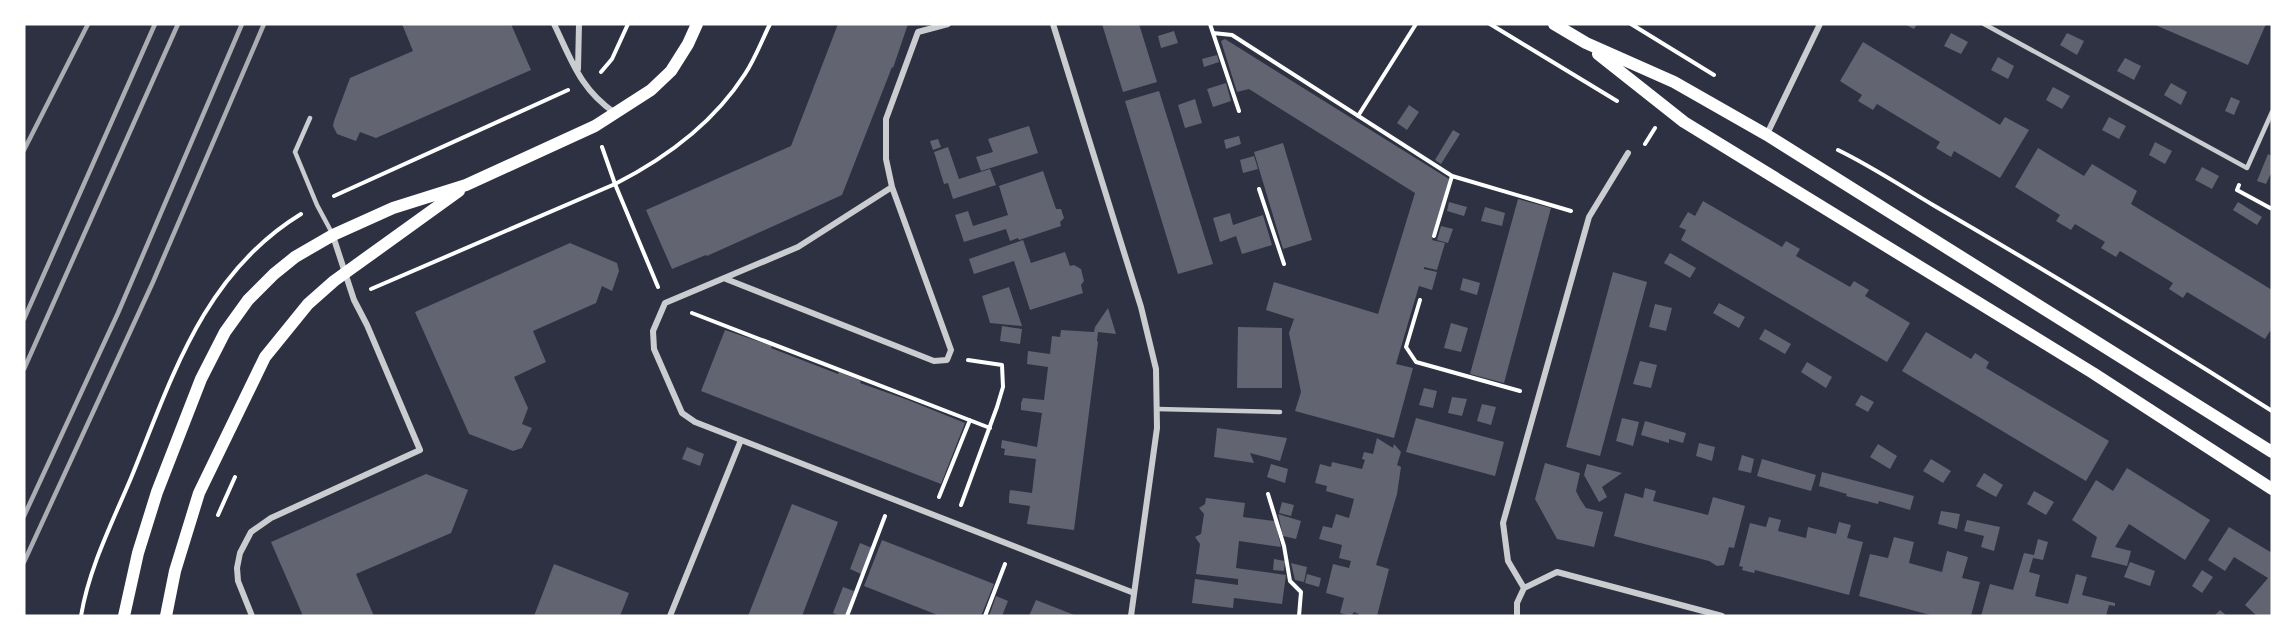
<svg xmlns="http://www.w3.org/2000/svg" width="2296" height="640" font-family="'Nunito Sans',sans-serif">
  <rect width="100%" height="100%" fill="#2d3142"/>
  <path fill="#626471" d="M402 24H511L531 70 376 138 360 132 356 141 337 134 333 126 334 121 350 78 413 51Z
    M838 24H908L893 68 892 67 842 195 707 256 706 255 672 269 646 210 791 146Z
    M1102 24H1139L1157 82 1123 92Z
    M1904 24H1917L1914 29Z
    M2153 24H2266L2248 65Z
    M1174 31 1178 43 1161 48 1158 36Z
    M1951 33 1968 42 1961 54 1944 46Z
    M2067 33 2084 41 2077 55 2060 45Z
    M1225 39 1449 179 1432 240 1445 243 1437 270 1424 267V269L1437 272 1432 290 1419 286 1396 364 1413 368 1394 438 1295 411 1301 392 1289 333 1294 319 1266 310 1274 282 1378 314 1415 193 1249 89 1237 92 1221 41Z
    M1863 42 2000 125 2005 117 2029 130 2000 178 1954 151 1951 157 1936 148 1940 142 1877 104 1873 110 1858 101 1862 95 1840 81Z
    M1217 55 1219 62 1204 67 1202 59Z
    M1998 57 2014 66 2008 79 1991 70Z
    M2125 58 2141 66 2134 80 2117 71Z
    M1226 83 1231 101 1213 107 1207 89Z
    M2171 83 2187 92 2181 105 2164 95Z
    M2053 87 2070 96 2062 109 2046 100Z
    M1159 91 1213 264 1178 274 1125 101Z
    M2231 97 2240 101 2234 115 2225 111Z
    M1195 99 1202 123 1185 128 1178 105Z
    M1409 105 1419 112 1407 130 1397 123Z
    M2109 117 2126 126 2119 139 2102 130Z
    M1029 126 1038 153 981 171 976 157 993 152 988 139Z
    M1453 130 1460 134 1441 164 1435 160Z
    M1239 136 1241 144 1226 149 1224 140Z
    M938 139 941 147 933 150 930 141Z
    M2155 142 2172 151 2165 164 2149 155Z
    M1283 143 1312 240 1283 249 1254 152Z
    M948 147 959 179 990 169 996 185 953 199 948 183 944 184 934 152Z
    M2038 148 2084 176 2092 164 2137 191 2131 204 2272 290V328L2265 339 2187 292 2183 298 2169 289 2173 283 2120 251 2116 257 2101 248 2105 242 2075 224 2071 230 2056 221 2060 215 2015 187Z
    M2268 154 2272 156V171L2266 184 2257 181Z
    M1254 156 1258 169 1243 173 1240 160Z
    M2202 167 2219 176 2212 189 2195 180Z
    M1043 171 1056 209H1061L1064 218 1060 222 1061 226 1019 240 1018 238 1010 241 1006 229 964 242 955 215 968 211 973 226 1008 215 999 186Z
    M1518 199 1551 208 1504 383 1470 374Z
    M1703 201 1782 247 1786 241 1800 249 1796 256 1850 287 1854 281 1869 290 1865 296 1910 323 1887 362 1681 240 1686 230 1679 227 1688 212 1695 216Z
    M1449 202 1467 207 1464 216 1447 211Z
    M2238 202 2262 217 2257 225 2233 210Z
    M1485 207 1505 213 1502 226 1481 221Z
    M1230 213 1233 225 1263 215 1272 245 1242 254 1236 236 1220 242 1213 218Z
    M1441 226 1453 229 1448 243 1437 240Z
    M1023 240 1031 263 1065 252 1070 266 1074 265 1081 269 1084 281 1081 285 1083 293 1030 310 1014 261 974 274 969 259Z
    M570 243 617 263 619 271 612 291 602 286 596 303 533 331 546 362 514 377 528 408 522 424 532 428 522 448 513 451 469 434 415 312Z
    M1670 253 1696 268 1690 278 1664 263Z
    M1613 272 1647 282 1600 456 1566 447Z
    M1463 278 1480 283 1477 295 1460 290Z
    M1009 287 1022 326 990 323 982 296Z
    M1719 303 1745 317 1739 328 1713 313Z
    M1655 304 1672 308 1666 331 1649 327Z
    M1108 308 1116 334 1098 332 1097 341 1098 342 1074 530 1027 524 1030 506 1009 503V497L1010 490 1032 493 1036 459 1004 455 1005 449 1001 448 1002 440 1037 447 1042 413 1021 410V403L1023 398 1044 400 1048 367 1027 364 1028 351 1050 354 1052 336 1060 337 1061 330 1094 332 1095 327Z
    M1451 323 1468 328 1461 352 1444 348Z
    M1002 326 1022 329 1020 344 1000 341Z
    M1238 327 1282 328V388H1237Z
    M1765 329 1791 344 1785 354 1759 339Z
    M725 330 772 346 771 348 838 374 839 372 861 381 860 383 908 400 965 423 941 484 701 391Z
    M1926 332 1971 359 1975 353 1989 362 1986 368 2109 441 2086 481 1902 371Z
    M1640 361 1657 365 1651 388 1633 384Z
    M1807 362 1832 377 1826 388 1801 372Z
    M1424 388 1437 391 1433 408 1419 405Z
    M1861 395 1874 402 1868 412 1855 405Z
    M1452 397 1467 399 1462 416 1448 413Z
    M1482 404 1496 407 1491 425 1477 421Z
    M1416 418 1504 442 1495 476 1406 452Z
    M1622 418 1639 422 1633 446 1616 441Z
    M1645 421 1686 433 1683 443 1669 439V443L1641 435Z
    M1217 428 1287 438 1280 461 1250 453 1254 463 1214 457Z
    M1377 438 1393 448 1394 444 1401 452 1397 465 1401 467 1397 494 1376 565 1389 569 1377 616H1358L1359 614 1354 612 1351 616 1340 613 1344 598 1326 593 1333 564 1349 568 1351 561 1339 558 1342 545 1319 539 1323 526 1332 528 1336 514 1349 518 1354 499 1326 491 1327 486 1315 483 1320 464 1331 467 1332 462 1362 469 1365 460 1362 459 1364 452 1373 454Z
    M1699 443 1715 447 1712 461 1696 456Z
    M1878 444 1897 456 1890 469 1870 457Z
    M687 447 704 454 700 466 682 459Z
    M1742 455 1754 459 1751 473 1738 470Z
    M1762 459 1816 475 1811 491 1757 476Z
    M1931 459 1951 471 1943 483 1923 471Z
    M1545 463 1580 473 1576 491 1580 499 1586 508 1603 512 1594 547 1557 539 1535 499Z
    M1271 464 1288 469 1285 483 1267 477Z
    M1587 464 1622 473 1602 487 1607 497 1599 502 1584 475Z
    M2127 468 2210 520 2185 560 2129 524 2115 547 2131 551 2127 566 2091 557 2097 537 2072 520 2096 480 2113 491Z
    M1822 472 1914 496 1910 510 1879 501 1878 504 1846 496 1847 494 1819 486Z
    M1984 473 2003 485 1996 497 1976 486Z
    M426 474 468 490 451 533 356 574 374 616H303L271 542Z
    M1645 488 1656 491 1653 501 1708 515 1713 497 1745 506 1734 548 1729 547 1724 565 1717 566 1709 561 1614 536 1625 493 1643 498Z
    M2034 491 2054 502 2046 515 2027 504Z
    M1206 498 1245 503 1243 517 1275 521 1281 547 1239 541 1236 568 1286 575 1282 604 1234 598 1233 608 1192 603 1195 579 1238 585V579L1196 574 1200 544 1195 537 1201 534 1204 514 1199 508 1205 504Z
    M1282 502 1294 505 1291 516 1279 513Z
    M792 504 838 522 802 616H748Z
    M1941 511 1960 514 1957 529 1938 524Z
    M1278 514 1301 521 1296 539 1283 536Z
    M1769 517 1781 520 1778 531 1806 538 1808 527 1836 534 1839 522 1851 525 1847 538 1863 542 1849 595 1755 570 1754 573 1742 570 1743 567 1739 566 1750 523 1766 527Z
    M1967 520 2000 527 1994 551 1981 547 1984 536 1964 531Z
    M2229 527 2272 553V616H2257L2245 605 2268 578 2234 557 2225 571 2208 560Z
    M1894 537 1914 542 1909 563 1942 572 1947 551 1968 557 1962 578 1980 582 1971 616H1934L1859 596 1870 554 1888 558Z
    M2038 539 2048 542 2043 560 2033 558 2029 572 2040 575 2035 596 2068 604 2076 574 2087 577 2082 595 2115 603V606L2109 605 2106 616H1981L1990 584 2013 590 2024 553 2034 555Z
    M882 540 994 584 981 616H940L864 586Z
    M860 543 872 548 861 574 850 569Z
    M1274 559 1285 561 1284 571 1273 570Z
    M2130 562 2155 571 2150 586 2124 577Z
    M1291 563 1307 567 1304 582 1295 580Z
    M554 564 629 593 620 616H534Z
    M2202 570 2213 577 2202 593 2192 586Z
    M1307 574 1321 578 1319 587 1305 583Z
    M843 587 854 591 845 616H840L833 613Z
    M996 596 1008 601 1002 616H989Z
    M1036 600 1077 616H1029Z
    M2220 610 2227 616H2214Z"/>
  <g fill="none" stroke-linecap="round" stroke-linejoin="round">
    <path stroke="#fff" stroke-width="4" d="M1210 24 1239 111
      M1490 24 1617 101
      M1631 24 1714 75
      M1213 33 1232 35 1452 176 1571 211
      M601 72 612 59 628 24
      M1358 116 1416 24
      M1645 144 1655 128
      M602 147 615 184 658 287
      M1838 150C1871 166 1901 186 1933 205 2047 271 2160 340 2272 411
      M2239 185 2237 190 2272 209
      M1259 189 1284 264
      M334 196 568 90
      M1434 236 1452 176
      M371 289 615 184C666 158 713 124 745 74 755 59 762 40 770 24
      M1420 300 1406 347 1416 362 1520 391
      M692 313 990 428
      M1268 494 1284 546 1290 581 1301 592 1299 616
      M939 497 970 420
      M961 505 997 407 1003 387 1002 365 968 360
      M218 515 235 477
      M81 616C89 568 112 523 131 478 172 378 203 274 301 214
      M847 616 885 516
      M985 616 1005 564"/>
    <path stroke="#caccd0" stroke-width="4.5" d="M1984 24 2247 168 2272 112
      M310 118 295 152 317 205 332 233
      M1157 409 1280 412"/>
    <path stroke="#caccd0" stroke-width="6" d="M554 24C572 61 580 89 615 113
      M948 24 918 32 886 119V159L892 187 798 247 665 303 653 331 654 349 682 413 695 422 1134 593
      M1053 24 1141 307 1156 369 1157 428 1131 616
      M578 69 579 24
      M1767 134 1820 24
      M726 279 934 361 947 360 951 350 892 187
      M1524 588 1508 561 1503 523 1589 217 1628 153
      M1524 588 1557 572 1722 616
      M252 616 238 581 237 568 240 553 251 532 271 518 420 450 367 325 354 300 333 236
      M670 616 741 440
      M1517 616V603L1524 588"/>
    <path stroke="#fff" stroke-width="12" d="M1554 24 1586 43 1674 82 1767 135 2272 452
      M1598 54 1684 122 2093 373 2272 489
      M124 616 138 553 157 492 201 379 225 332 248 300 274 274 295 257 333 235 393 208 466 185 595 126 651 90 671 71 688 44 697 24
      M166 616 175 571 199 493 265 357 308 304 334 281 459 191"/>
    <path stroke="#abadb3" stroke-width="4.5" d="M24 150 88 24
      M24 319 155 24
      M24 369 178 24
      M24 516 118 313 242 24
      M24 562 153 282 264 24"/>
  </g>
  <rect width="2296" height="640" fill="none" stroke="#ffffff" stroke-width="51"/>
</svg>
